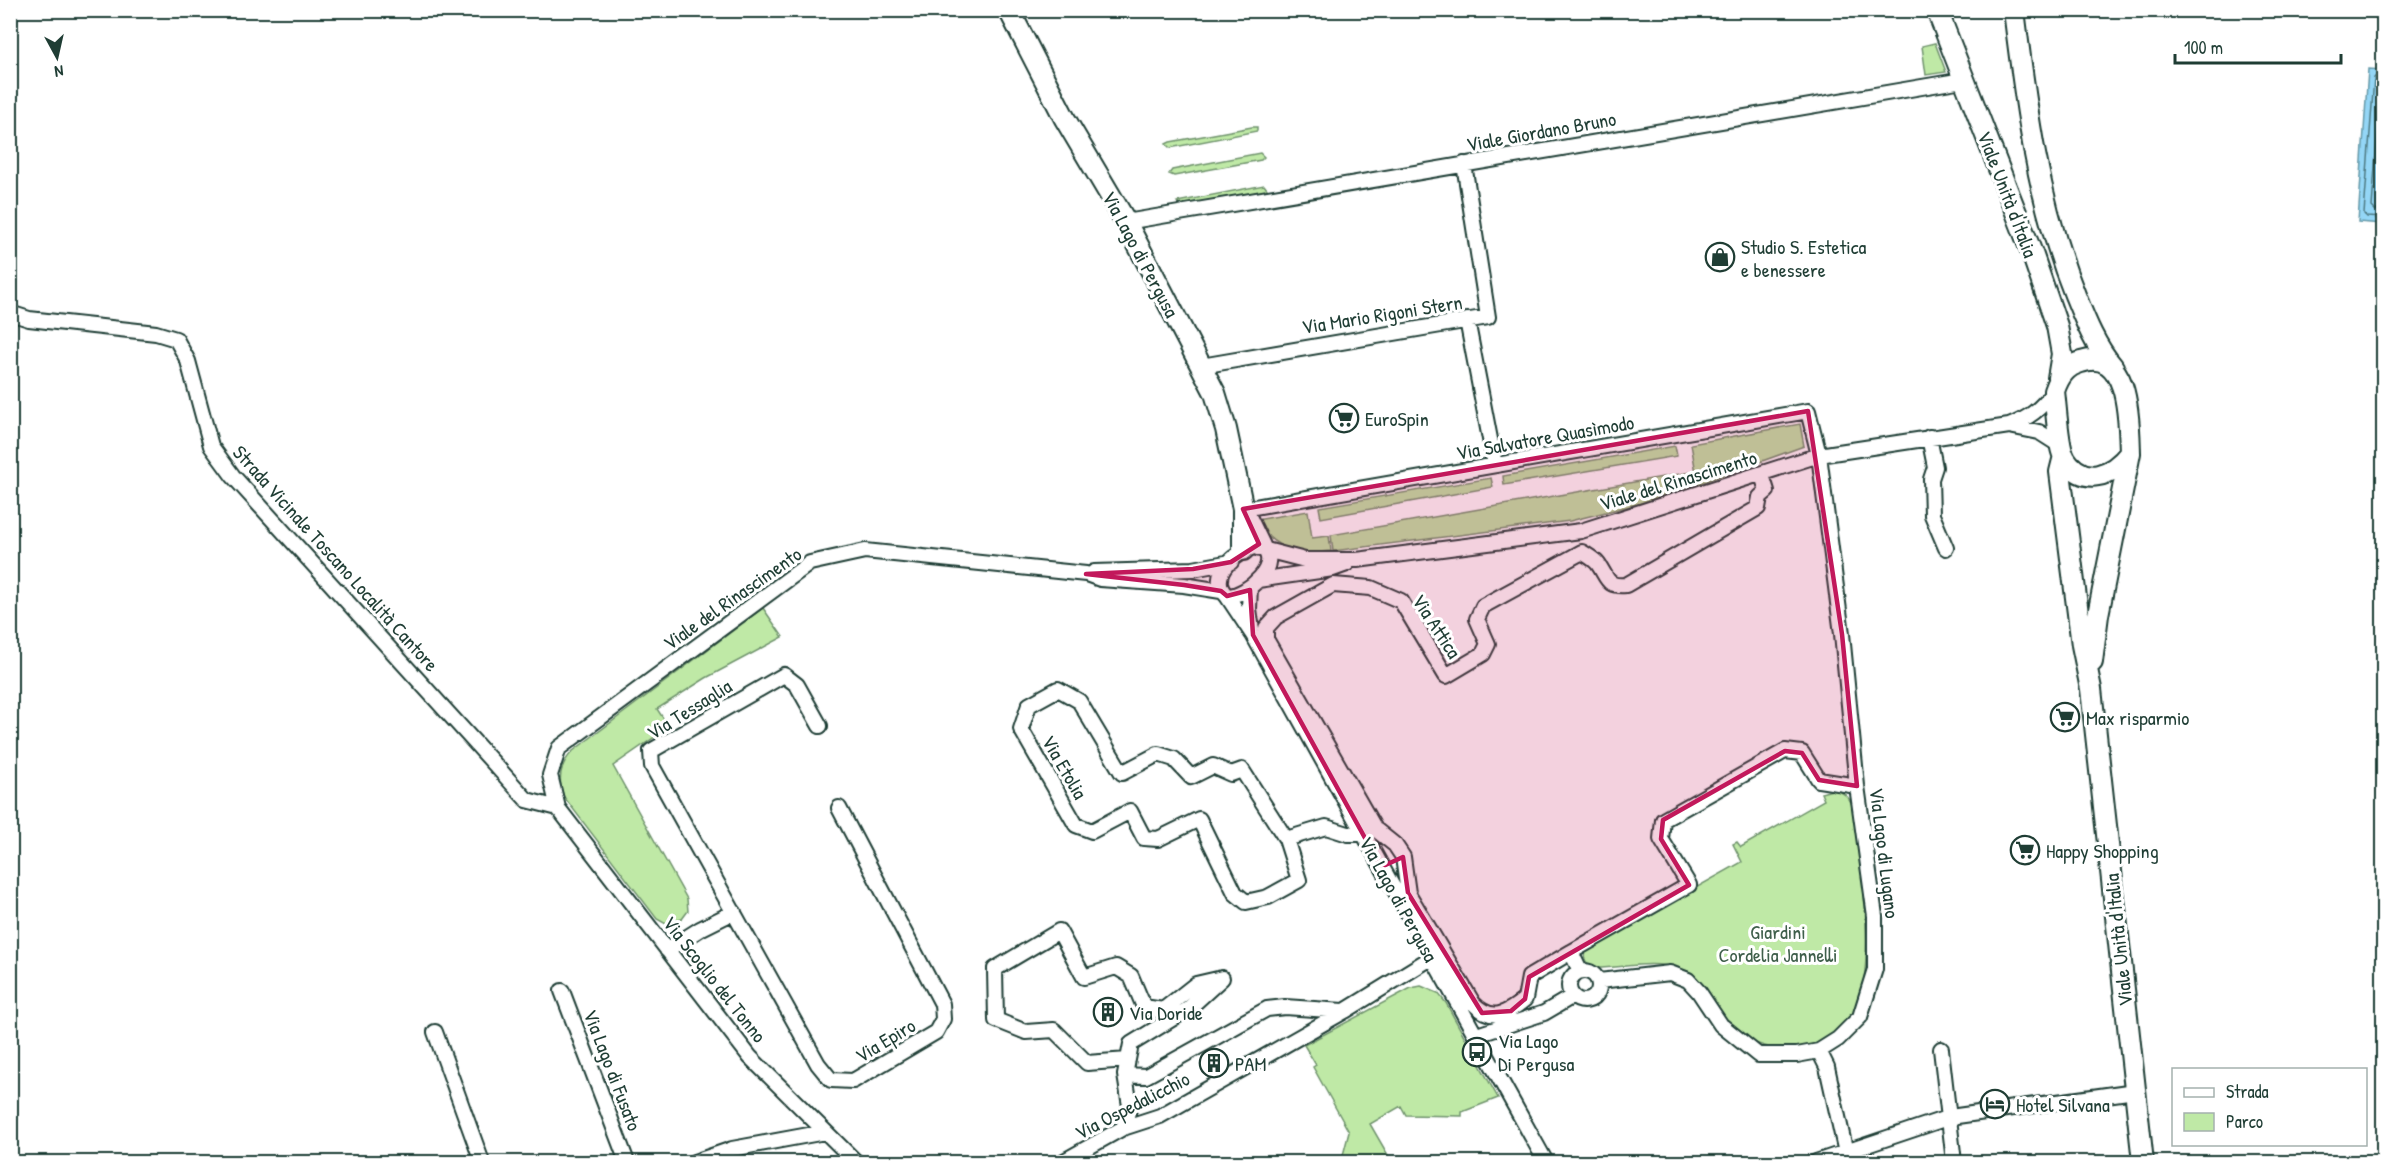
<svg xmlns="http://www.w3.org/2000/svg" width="2394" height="1173" font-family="'Patrick Hand',sans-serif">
  <rect width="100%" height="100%" fill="#fff"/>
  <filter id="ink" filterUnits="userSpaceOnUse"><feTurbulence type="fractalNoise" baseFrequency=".0167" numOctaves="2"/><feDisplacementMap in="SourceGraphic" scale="12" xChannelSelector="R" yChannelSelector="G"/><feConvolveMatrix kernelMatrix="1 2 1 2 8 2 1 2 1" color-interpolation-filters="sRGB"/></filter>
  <g filter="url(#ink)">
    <path fill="#bfe9a6" stroke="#6f936d" stroke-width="1.5" d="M1935 43 1946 72 1926 75 1922 46Z
      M1252 127H1257V131L1170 148 1166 144 1170 142Z
      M1260 153 1264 157 1261 160 1174 176 1169 174 1172 170Z
      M1264 185 1267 189 1265 191 1180 206 1177 202Z
      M1800 424 1804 446 1698 484 1691 444Z
      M1675 446 1677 456 1504 485 1503 476Z
      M1691 472 1693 485 1638 504 1570 521 1333 551 1331 535Z
      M1491 478 1493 487 1321 518 1319 507Z
      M1308 511 1312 538 1329 536 1331 551C1299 555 1272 550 1256 520Z
      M763 608 783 637 706 678 657 709 669 727 613 766 687 899 688 911 682 919 666 924 657 919 564 797C557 779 560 764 573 751Z
      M1832 790C1841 791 1849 796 1852 805 1856 814 1856 826 1857 836 1863 879 1875 968 1856 1008 1847 1024 1828 1045 1809 1048 1782 1053 1744 1046 1727 1022 1713 1002 1703 977 1679 969 1651 959 1621 969 1593 968 1587 964 1582 959 1585 950L1742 862 1733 844 1737 842 1741 847 1824 800 1821 793Z
      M1421 986 1438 993 1446 1003 1498 1098 1462 1112V1116L1406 1115 1401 1106 1370 1124 1392 1162H1335L1342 1159 1349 1132 1313 1067 1316 1065 1304 1045 1411 988Z"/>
    <path fill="#94d6f6" stroke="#6599a8" stroke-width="1.5" d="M2368 69 2383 70V224L2358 222Z"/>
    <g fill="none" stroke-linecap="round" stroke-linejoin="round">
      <path stroke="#4e7a82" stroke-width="1.5" d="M2384 76H2376L2374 78 2364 214 2367 217 2384 218
        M2384 83 2381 86 2372 207 2375 210H2384"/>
      <g stroke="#1f3d34" stroke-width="18">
        <path id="street" d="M1126 222 1963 80
          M10 313 29 319 156 333 176 339 188 361 211 446 233 476 527 800 558 808
          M1467 320 1495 465
          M1201 366 1488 317 1464 164
          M2009 426 2039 432 2061 446
          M1929 437 1935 467 1931 479 1932 515 1946 548
          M1243 509 1808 411 1819 455 1842 634 1857 786 1875 916V969L1860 1017 1838 1039 1819 1051 1797 1055H1758L1721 1025 1699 992 1688 980 1670 973 1599 981
          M1260 546C1285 563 1247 596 1227 596 1205 576 1238 548 1260 546Z
          M1266 550 1305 560H1357L1581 531 1819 455 2009 426C2029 418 2041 409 2054 391
          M1094 572 1193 569 1231 562
          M1258 580 1333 569 1347 564
          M1250 587 1249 609 1252 630
          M1227 596 1253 635 1546 1162
          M820 726 797 685 784 675 651 751 652 766 818 1064 831 1080 853 1081 936 1032 943 1019 942 1004 839 808
          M1286 839 1299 880 1268 897 1246 902 1235 893 1199 819 1158 839 1144 838 1130 811 1092 831 1076 825 1021 729 1029 705 1058 689 1079 701 1122 773 1158 754 1174 759 1191 777 1213 766 1231 774 1242 770 1286 839 1326 827 1348 834H1363
          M667 950 700 929 734 912
          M1571 952 1529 977 1525 999C1507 1014 1492 1023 1473 1003L1408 893 1403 857 1395 845 1375 829 1266 639V628L1276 617 1333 585 1371 588 1401 601 1446 676 1483 654 1488 644 1477 619 1483 606 1582 552C1588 556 1594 559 1598 564 1608 578 1606 587 1626 585L1758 508 1760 497 1767 491 1762 475
          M1569 986a15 15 0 1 1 30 0a15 15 0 1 1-30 0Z
          M1580 971 1571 952 1689 885 1661 839 1663 820 1785 751 1802 753 1819 780 1857 786
          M562 991 627 1162
          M435 1032 482 1162
          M1477 1035 1544 1013 1573 996
          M1941 1049 1954 1162
          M1819 1051 1827 1067 1848 1162
          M1125 1075 1146 1076 1267 1009 1285 1007 1343 1011
          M1123 1128 1130 1106 1125 1075 1131 1044 1188 1009 1222 978 1196 984 1163 1010 1144 1007 1131 976 1116 967 1084 977 1059 931 995 969 996 1020 1026 1032 1054 1030 1087 1063 1128 1060
          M694 1162 732 1149 825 1132
          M856 1162 750 1057 558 808 550 775 559 748 810 563 865 551 1086 574 1100 579 1184 585 1221 591
          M1062 1162 1123 1128 1160 1116 1345 1011 1431 958
          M1816 1162 1950 1117 2135 1091"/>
      </g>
      <g stroke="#1f3d34" stroke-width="24">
        <path id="secondary" d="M1009 10 1065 119 1126 222 1215 393 1226 429 1243 509V550
          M1937 10 2033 256 2057 326 2062 354 2058 378
          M2014 10C2026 108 2038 203 2075 295 2085 320 2095 346 2113 367
          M2064 456 2060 472 2082 645 2091 689 2143 1162
          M1246 517 1260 546
          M2092 662 2098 615 2130 453C2129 423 2130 346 2081 362 2066 366 2059 376 2054 391 2056 406 2058 446 2064 457 2083 488 2112 476 2130 453"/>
      </g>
      <use href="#street" stroke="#fff" stroke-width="14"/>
      <use href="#secondary" stroke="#fff" stroke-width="20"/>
    </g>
  </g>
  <path fill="#c2185b" fill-opacity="0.2" stroke="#c2185b" stroke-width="4.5" stroke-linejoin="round" d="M1808 411 1842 634 1857 786 1819 780 1802 753 1785 751 1663 820 1661 839 1689 885 1529 977 1525 999 1511 1011 1482 1013 1408 893 1403 857 1381 867 1253 635 1250 590 1227 596 1221 591 1184 585 1086 574 1193 569 1231 562 1259 544 1243 509Z"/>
  <defs>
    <g id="shop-ring" transform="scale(1.5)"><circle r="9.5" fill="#fff" stroke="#1f3d34" stroke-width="1.5"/><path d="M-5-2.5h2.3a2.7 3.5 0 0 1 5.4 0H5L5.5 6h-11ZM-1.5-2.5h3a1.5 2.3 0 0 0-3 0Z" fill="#1f3d34"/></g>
    <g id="supermarket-ring" transform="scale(1.5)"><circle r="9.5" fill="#fff" stroke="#1f3d34" stroke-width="1.5"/><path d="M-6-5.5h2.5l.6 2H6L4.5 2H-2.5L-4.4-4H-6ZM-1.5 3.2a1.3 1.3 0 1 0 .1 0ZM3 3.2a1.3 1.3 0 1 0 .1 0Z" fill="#1f3d34"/></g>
    <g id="building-ring" transform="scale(1.5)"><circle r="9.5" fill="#fff" stroke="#1f3d34" stroke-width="1.5"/><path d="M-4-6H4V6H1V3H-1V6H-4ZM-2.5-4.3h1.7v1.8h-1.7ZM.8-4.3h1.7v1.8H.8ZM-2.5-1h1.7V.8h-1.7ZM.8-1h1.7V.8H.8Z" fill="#1f3d34"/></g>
    <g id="bus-ring" transform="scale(1.5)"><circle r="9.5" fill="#fff" stroke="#1f3d34" stroke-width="1.5"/><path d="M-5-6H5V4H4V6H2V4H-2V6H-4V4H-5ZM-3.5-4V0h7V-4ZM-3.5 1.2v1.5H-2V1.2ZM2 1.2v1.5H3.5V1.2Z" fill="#1f3d34"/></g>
    <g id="hotel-ring" transform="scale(1.5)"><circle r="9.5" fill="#fff" stroke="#1f3d34" stroke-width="1.5"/><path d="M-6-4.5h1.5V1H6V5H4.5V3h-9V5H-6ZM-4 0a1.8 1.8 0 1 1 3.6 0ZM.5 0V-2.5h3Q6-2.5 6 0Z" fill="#1f3d34"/></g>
  </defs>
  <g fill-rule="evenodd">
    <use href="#shop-ring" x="1720" y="257"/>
    <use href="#supermarket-ring" x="1344" y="418"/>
    <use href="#supermarket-ring" x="2065" y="717"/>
    <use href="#supermarket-ring" x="2025" y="850"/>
    <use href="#building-ring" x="1108" y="1012"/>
    <use href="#bus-ring" x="1477" y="1052"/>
    <use href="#building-ring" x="1214" y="1063"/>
    <use href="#hotel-ring" x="1995" y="1104"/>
  </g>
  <g text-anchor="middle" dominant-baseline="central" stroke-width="6" stroke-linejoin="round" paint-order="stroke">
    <g font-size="20" fill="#1f3d34" stroke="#fff">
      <text transform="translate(1541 131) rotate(-10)">Viale Giordano Bruno</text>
      <text transform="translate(2008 194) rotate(69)">Viale Unità d'Italia</text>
      <text transform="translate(1141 254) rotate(62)">Via Lago di Pergusa</text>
      <text transform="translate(1382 314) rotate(-9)">Via Mario Rigoni Stern</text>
      <text transform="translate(1545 437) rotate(-10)">Via Salvatore Quasìmodo</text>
      <text transform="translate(1678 480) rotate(-17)">Viale del Rinascimento</text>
      <text transform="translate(336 558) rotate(48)">Strada Vicinale Toscano Località Cantore</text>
      <text transform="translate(732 598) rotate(-35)">Viale del Rinascimento</text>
      <text transform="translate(1437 626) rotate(57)">Via Attica</text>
      <text transform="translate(689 709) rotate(-32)">Via Tessaglia</text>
      <text transform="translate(1065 767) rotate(60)">Via Etolia</text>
      <text transform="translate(1885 853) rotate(83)">Via Lago di Lugano</text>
      <text transform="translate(1399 899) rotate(61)">Via Lago di Pergusa</text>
      <text transform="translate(2118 940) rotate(-96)">Viale Unità d'Italia</text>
      <text transform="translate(715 979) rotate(52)">Via Scoglio del Tonno</text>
      <text transform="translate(885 1040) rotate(-31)">Via Epiro</text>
      <text transform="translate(613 1070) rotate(69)">Via Lago di Fusato</text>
      <text transform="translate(1132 1105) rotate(-27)">Via Ospedalicchio</text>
    </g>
    <g font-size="20" fill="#1f3d34" stroke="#fff" text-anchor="start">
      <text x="1741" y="246">Studio S. Estetica<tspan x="1741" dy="23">e benessere</tspan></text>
      <text x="1365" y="418">EuroSpin</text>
      <text x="2086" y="717">Max risparmio</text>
      <text x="2046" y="850">Happy Shopping</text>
      <text x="1129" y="1012">Via Doride</text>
      <text x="1498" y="1040">Via Lago<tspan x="1498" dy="23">Di Pergusa</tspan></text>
      <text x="1235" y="1063">PAM</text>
      <text x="2016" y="1104">Hotel Silvana</text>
    </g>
    <g font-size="20" fill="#3f5f4b" stroke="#fff">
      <text x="1778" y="931">Giardini<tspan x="1778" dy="23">Cordelia Jannelli</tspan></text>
    </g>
  </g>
  <rect width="2394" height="1173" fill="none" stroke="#fff" stroke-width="36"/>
  <rect x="18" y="18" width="2358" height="1137" fill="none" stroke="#1f3d34" stroke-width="2" filter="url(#ink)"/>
  <rect x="2172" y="1068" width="195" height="78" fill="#ffffff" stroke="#a5b1ae" stroke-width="1.5"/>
  <rect x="2184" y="1088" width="30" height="9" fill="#ffffff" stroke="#a5b1ae" stroke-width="1.5"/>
  <text x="2226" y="1098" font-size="18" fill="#1f3d34">Strada</text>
  <rect x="2184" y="1113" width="30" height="18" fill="#bfe9a6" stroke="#a5b1ae" stroke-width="1.5"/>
  <text x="2226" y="1128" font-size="18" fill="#1f3d34">Parco</text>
  <g transform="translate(57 57) rotate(172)" stroke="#ffffff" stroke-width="4.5" paint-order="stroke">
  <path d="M0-4.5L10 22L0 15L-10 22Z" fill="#1f3d34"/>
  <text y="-9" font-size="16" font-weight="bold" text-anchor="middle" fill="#1f3d34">N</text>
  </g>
  <path d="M2175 54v9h166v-9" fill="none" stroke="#1f3d34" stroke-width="3"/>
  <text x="2184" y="54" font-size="18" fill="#1f3d34" stroke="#ffffff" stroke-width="4.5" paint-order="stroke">100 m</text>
</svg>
